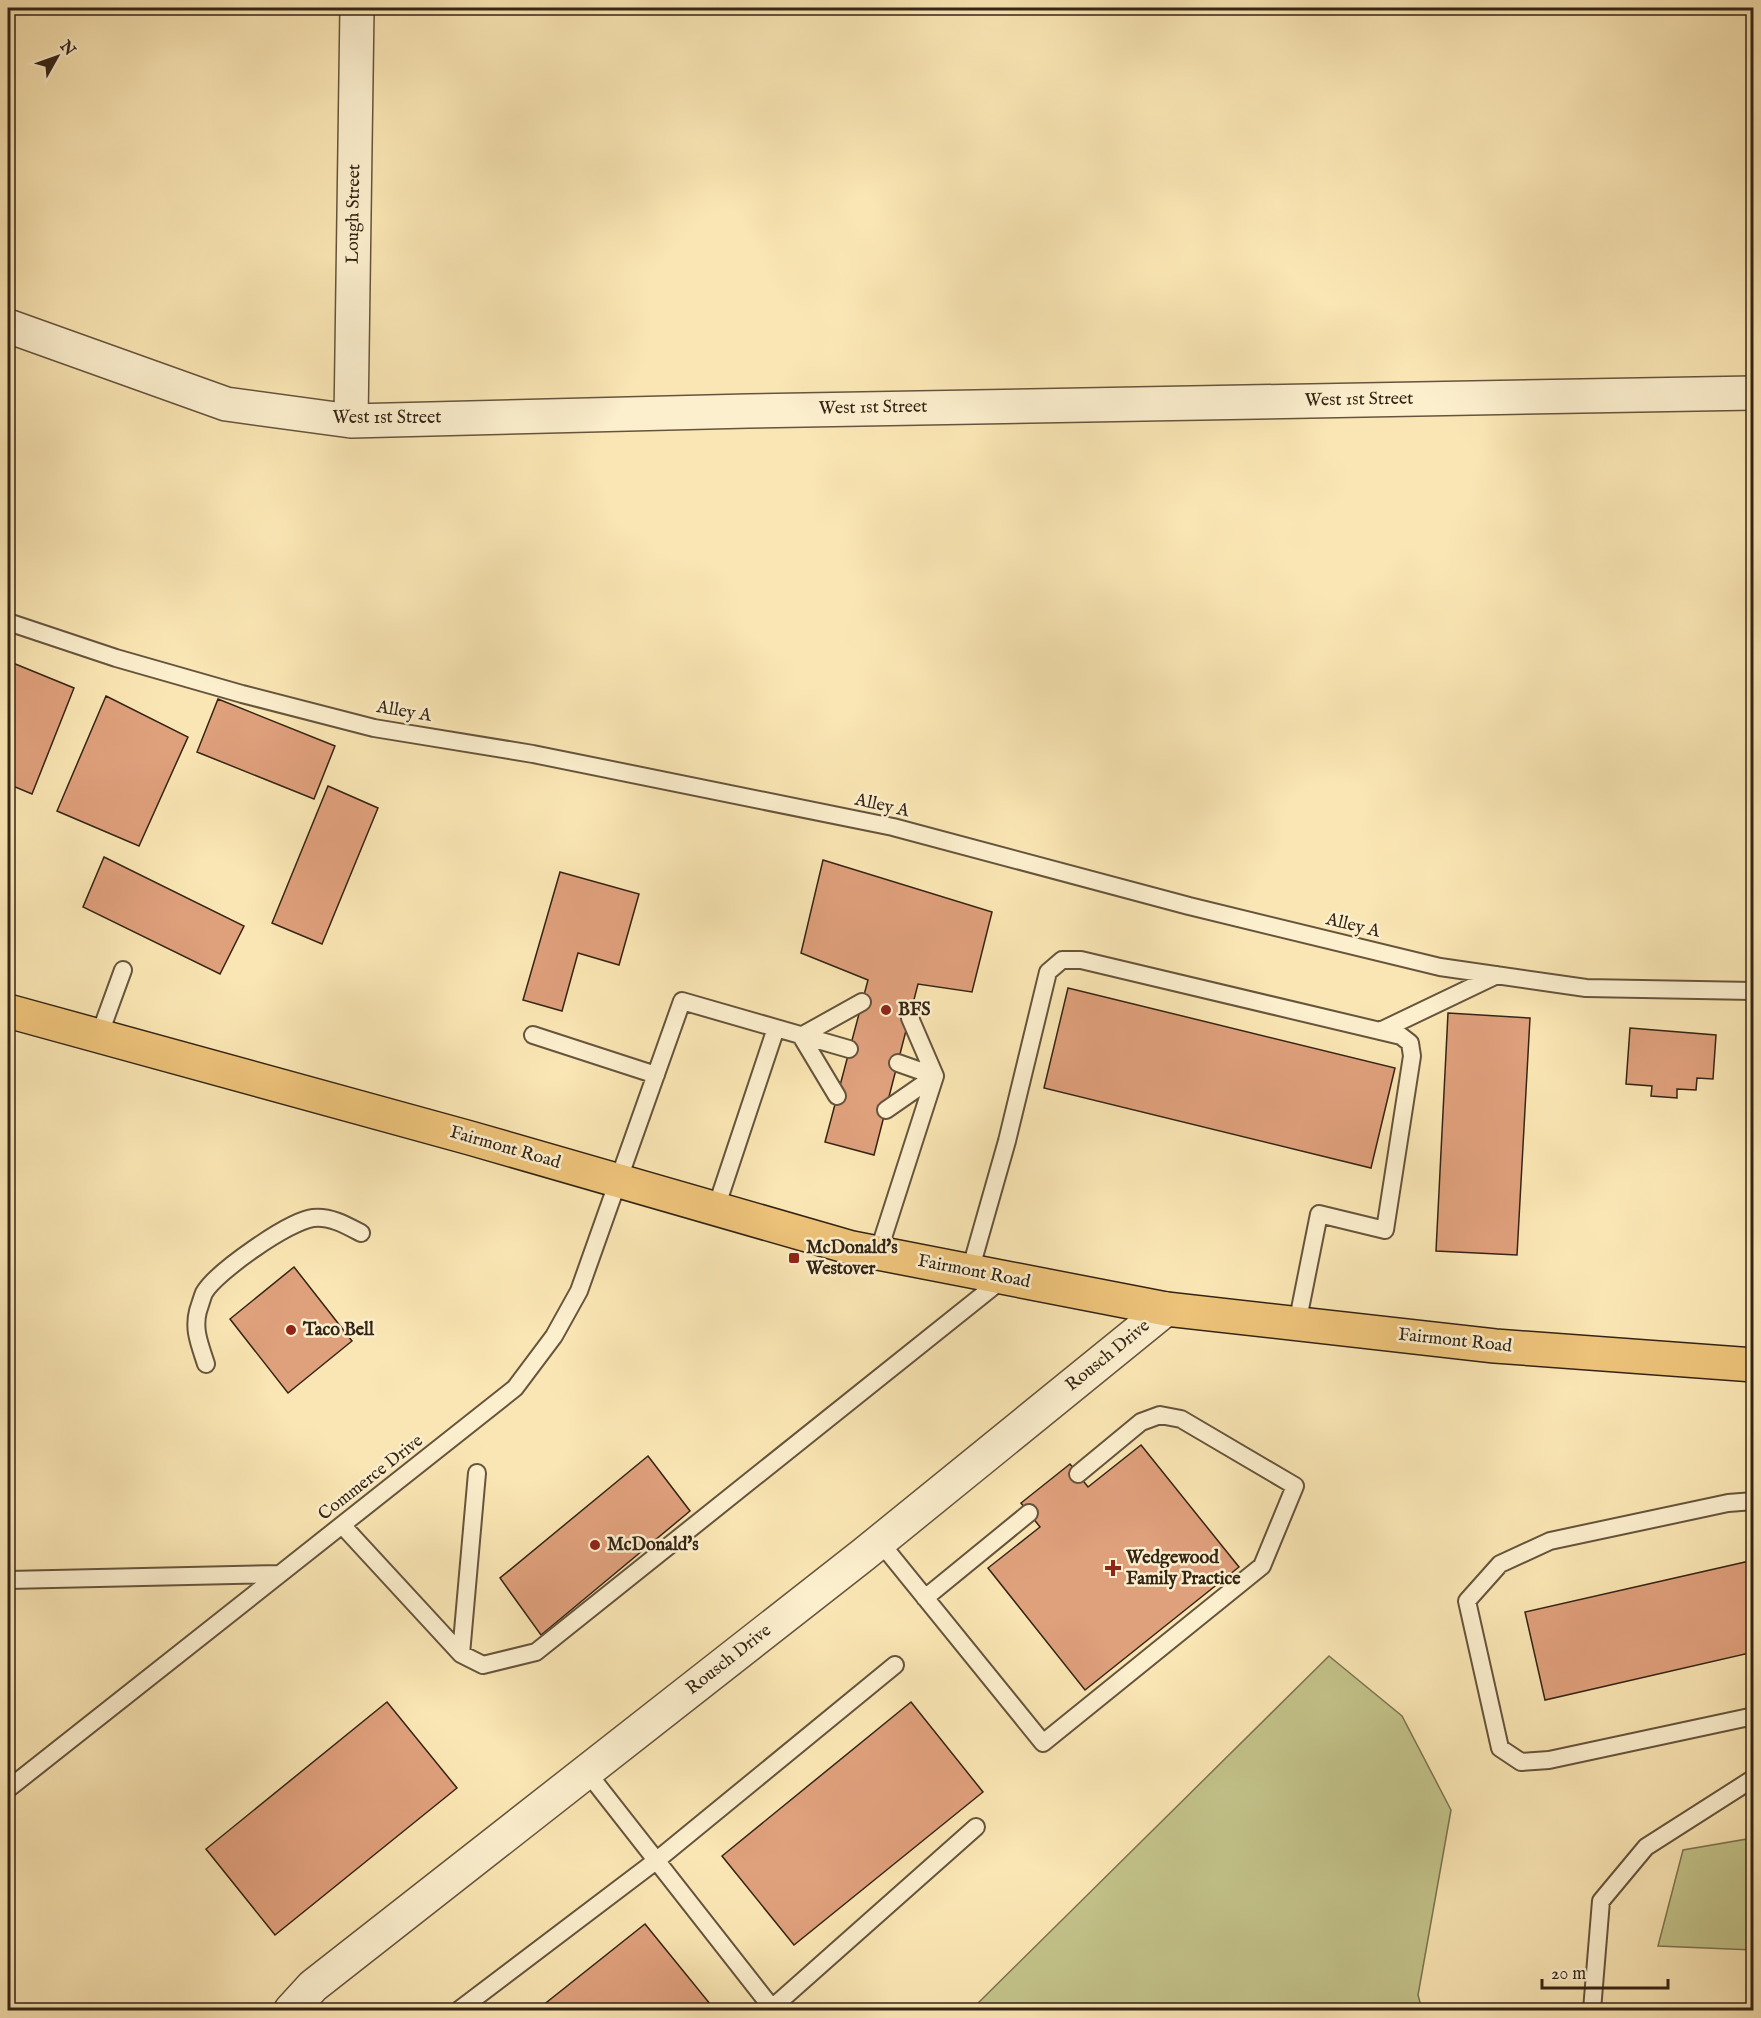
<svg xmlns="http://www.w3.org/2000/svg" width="1761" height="2018" font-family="'IM FELL English',serif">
  <rect width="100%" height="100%" fill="#fae6b4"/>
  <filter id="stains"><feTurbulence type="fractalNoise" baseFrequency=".00333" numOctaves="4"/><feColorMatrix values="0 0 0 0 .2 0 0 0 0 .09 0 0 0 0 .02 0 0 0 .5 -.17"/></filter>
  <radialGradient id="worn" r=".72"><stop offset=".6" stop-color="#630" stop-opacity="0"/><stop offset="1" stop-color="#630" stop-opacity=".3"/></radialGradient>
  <path fill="#c3c38a" stroke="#7c7450" stroke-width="1.5" d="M1329 1656 1402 1716 1451 1810 1418 1995 1422 2010H971Z
    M1753 1838V1950L1658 1946 1683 1850Z"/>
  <path fill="#dfa07c" stroke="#342415" stroke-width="1.5" d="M8 661 74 688 32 794 8 784Z
    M106 696 188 737 139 846 57 811Z
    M218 699 335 746 314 799 197 752Z
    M328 786 378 808 322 944 272 923Z
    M104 857 244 926 220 974 83 907Z
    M823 860 992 912 972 992 918 984 874 1155 825 1142 868 980 801 953Z
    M560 872 639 894 619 965 578 953 562 1011 523 1000Z
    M1068 988 1395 1068 1371 1168 1044 1088Z
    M1448 1013 1530 1018 1517 1255 1436 1251Z
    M1630 1028 1716 1035 1713 1079 1697 1078 1696 1090 1677 1089V1098L1651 1096 1652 1086 1626 1084Z
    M1750 1162H1754V1266H1753Z
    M294 1267 352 1341 288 1393 230 1319Z
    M1141 1445 1239 1567 1085 1690 988 1568 1040 1527 1021 1503 1070 1464 1088 1487Z
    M648 1456 690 1511 541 1635 500 1578Z
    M1754 1560V1652L1545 1700 1525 1612Z
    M387 1702 457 1788 275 1935 206 1849Z
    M911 1702 983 1792 794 1945 722 1856Z
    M645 1924 715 2010H537Z"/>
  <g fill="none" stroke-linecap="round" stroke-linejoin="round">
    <g stroke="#66543d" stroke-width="20">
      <path id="service" d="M8 622 116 658 242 694 374 728 533 754 893 827 1189 906 1440 967 1586 988 1754 991
        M1380 1031 1497 975
        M533 1035 656 1075
        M99 1036 123 970
        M801 1036 837 1096
        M801 1036 862 1002
        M898 1063 935 1076
        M886 1110 935 1076
        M716 1208 776 1028
        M878 1253 935 1076 910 1018
        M970 1271 1007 1141 1048 972 1062 960H1081L1401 1036 1410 1043 1412 1056 1385 1230 1319 1214 1297 1324
        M206 1364C200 1345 193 1330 198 1311 200 1305 202 1298 204 1293 216 1272 289 1221 313 1218 330 1216 346 1225 361 1233
        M1754 1501 1728 1503 1550 1541 1500 1564 1467 1601 1500 1748 1521 1762 1549 1760 1754 1716
        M342 1525 461 1654 483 1665 536 1652 1004 1278
        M880 1542 1043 1743 1262 1566 1295 1486 1181 1419 1160 1415 1141 1422 1078 1474
        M8 1580 280 1574 515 1388 554 1336 579 1291 682 1001 849 1049
        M925 1598 1029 1513
        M461 1654 477 1473
        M587 1772 772 2008 771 2010
        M8 1789 280 1574
        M772 2008 976 1827
        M459 2010 657 1860 895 1665
        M1592 2010 1601 1901 1646 1847 1754 1778"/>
    </g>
    <g stroke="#66543d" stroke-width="36">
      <path id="minor" d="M8 326 226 404 351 421 748 411 1754 393
        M351 421 357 8
        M291 2010 313 1986 863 1555 1166 1309"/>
    </g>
    <g stroke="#342415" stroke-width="36">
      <path id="primary" d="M8 1011 470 1138 852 1248 1166 1309 1495 1346 1754 1365"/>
    </g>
    <use href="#service" stroke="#fcefce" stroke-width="16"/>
    <use href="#minor" stroke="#fcefce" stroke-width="33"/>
    <use href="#primary" stroke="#edc37a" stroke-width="33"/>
  </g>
  <g fill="#8f2418" stroke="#fcefce" stroke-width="2">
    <circle cx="886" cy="1010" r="6"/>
    <rect x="788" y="1252" width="12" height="12" rx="3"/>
    <circle cx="291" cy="1330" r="6"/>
    <circle cx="595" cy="1545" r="6"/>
    <path d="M1110 1559h6v6h6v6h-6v6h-6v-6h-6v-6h6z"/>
  </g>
  <g text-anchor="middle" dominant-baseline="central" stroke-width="5" stroke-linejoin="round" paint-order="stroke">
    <g font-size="18" fill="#342415" stroke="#fcefce">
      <text transform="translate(354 214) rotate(-89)">Lough Street</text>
      <text transform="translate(1359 400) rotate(-1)">West 1st Street</text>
      <text transform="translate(873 408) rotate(-1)">West 1st Street</text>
      <text x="387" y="418">West 1st Street</text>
      <text transform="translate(404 712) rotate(10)">Alley A</text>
      <text transform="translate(882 806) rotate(13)">Alley A</text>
      <text transform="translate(1353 926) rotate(14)">Alley A</text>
      <text transform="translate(505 1148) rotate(16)">Fairmont Road</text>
      <text transform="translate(974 1272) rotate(11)">Fairmont Road</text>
      <text transform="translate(1455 1341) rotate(6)">Fairmont Road</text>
      <text transform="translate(1108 1356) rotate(-39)">Rousch Drive</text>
      <text transform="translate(371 1478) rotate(-38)">Commerce Drive</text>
      <text transform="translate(729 1660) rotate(-38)">Rousch Drive</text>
    </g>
    <g font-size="18" font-weight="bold" fill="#342415" stroke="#fcefce" text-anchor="start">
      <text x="898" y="1010">BFS</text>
      <text x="806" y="1248">McDonald's<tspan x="806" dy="21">Westover</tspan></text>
      <text x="303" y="1330">Taco Bell</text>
      <text x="607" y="1545">McDonald's</text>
      <text x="1126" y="1558">Wedgewood<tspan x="1126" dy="21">Family Practice</tspan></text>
    </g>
  </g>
  <rect width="1761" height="2018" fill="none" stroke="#fae6b4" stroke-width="30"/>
  <rect x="9" y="9" width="1743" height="2000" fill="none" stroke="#342415" stroke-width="3"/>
  <rect x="15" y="15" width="1731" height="1988" fill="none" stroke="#342415" stroke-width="1.5"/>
  <g transform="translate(57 57) rotate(50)" stroke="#fcefce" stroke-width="4.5" paint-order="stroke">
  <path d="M0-4.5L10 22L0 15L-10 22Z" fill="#342415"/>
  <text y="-9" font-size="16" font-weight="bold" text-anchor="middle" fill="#342415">N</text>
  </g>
  <path d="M1542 1979v9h126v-9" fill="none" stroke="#342415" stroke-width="3"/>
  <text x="1551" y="1979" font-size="18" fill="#342415" stroke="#fcefce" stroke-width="4.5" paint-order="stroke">20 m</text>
  <rect width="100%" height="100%" filter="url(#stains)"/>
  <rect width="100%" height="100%" fill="url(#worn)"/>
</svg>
